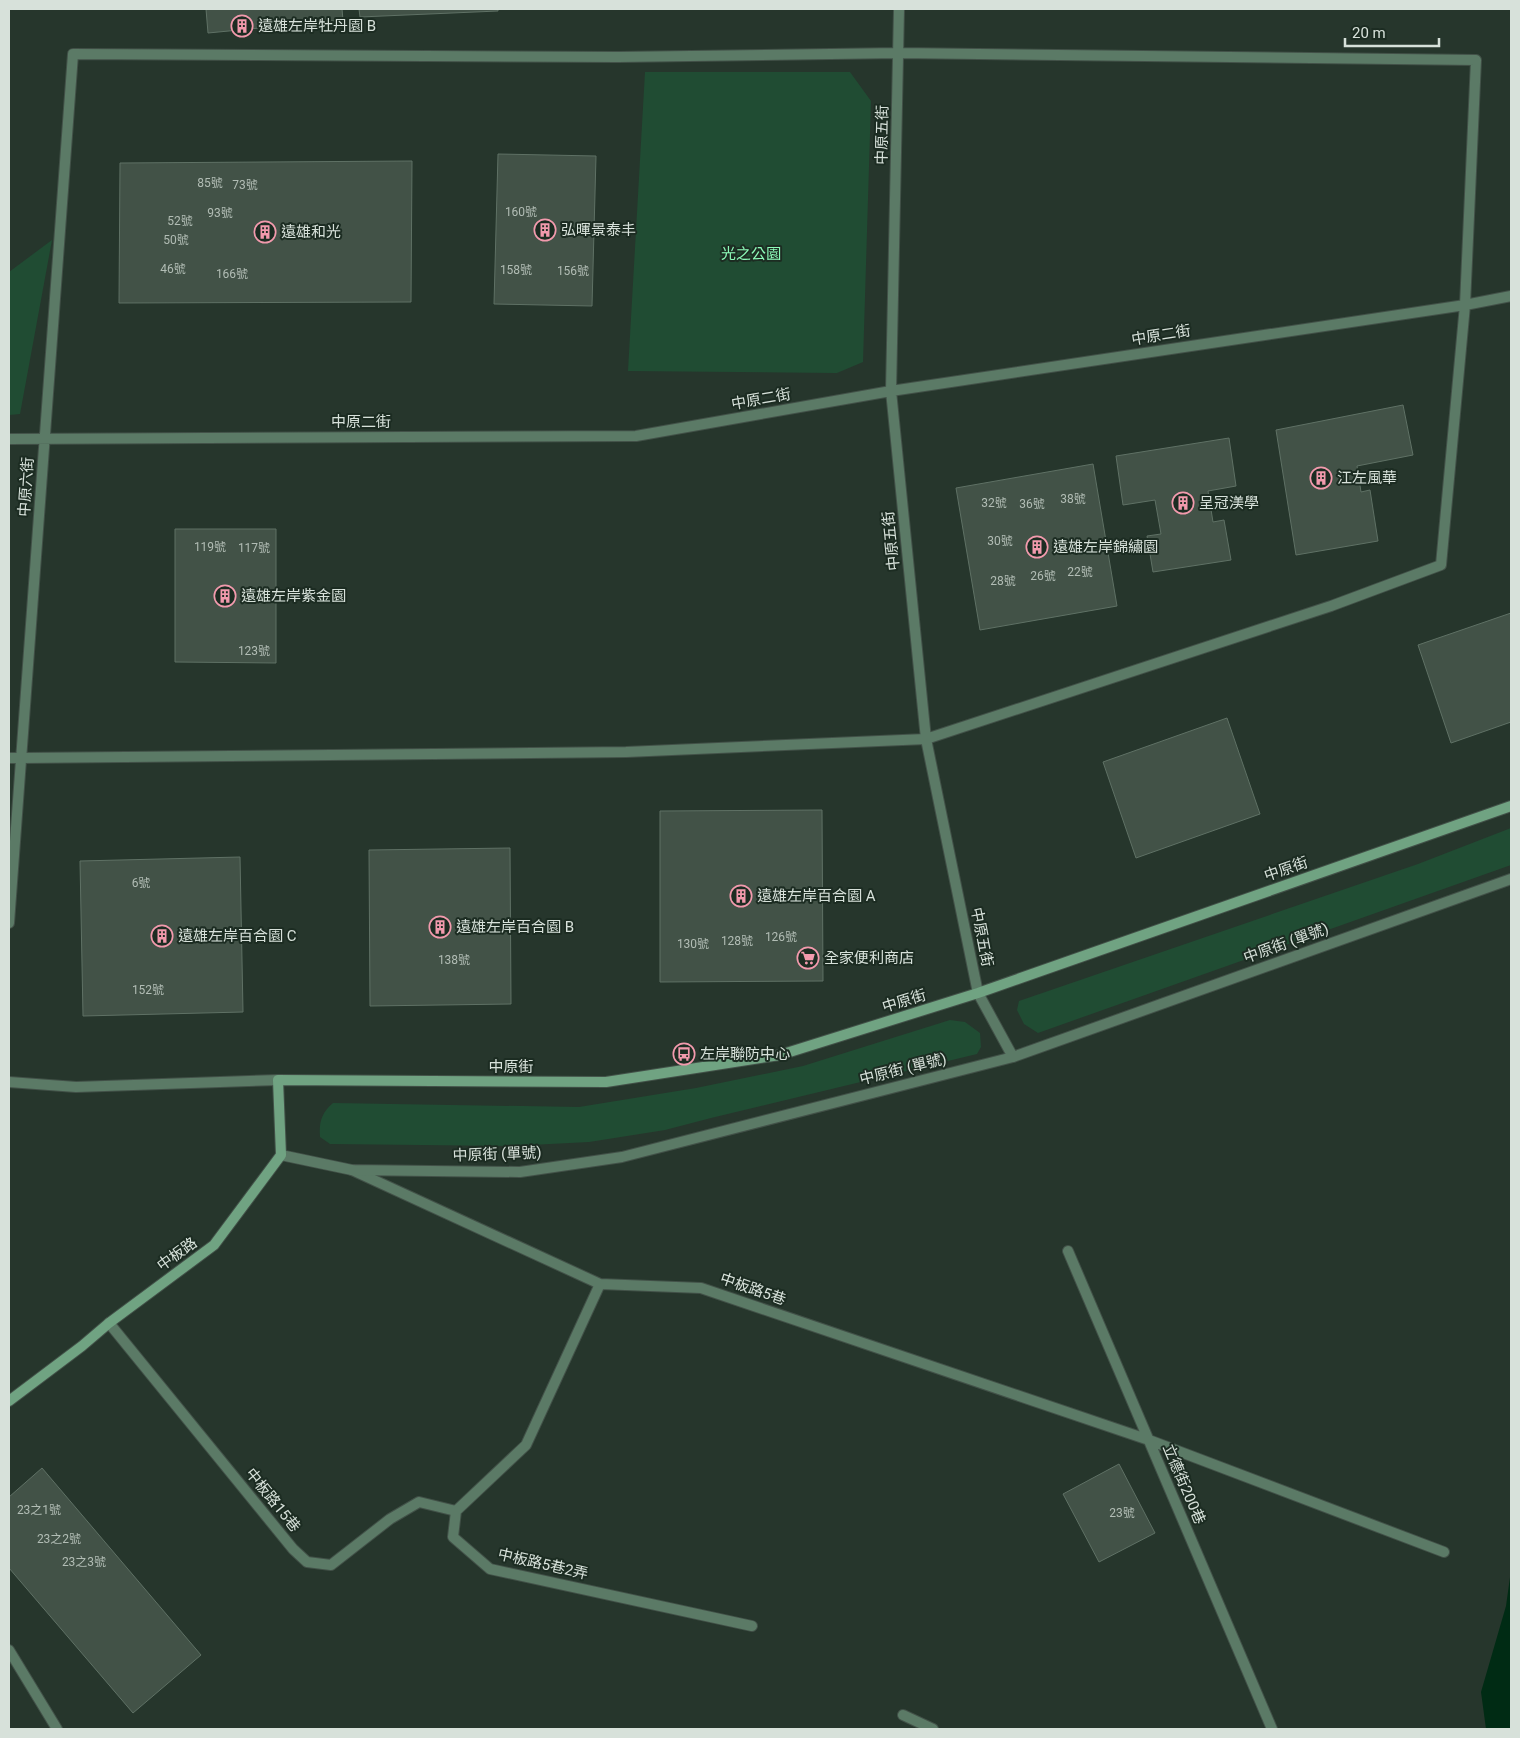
<svg xmlns="http://www.w3.org/2000/svg" width="1520" height="1738" font-family="Roboto,'Noto Sans TC',sans-serif">
  <rect width="100%" height="100%" fill="#26362c"/>
  <path fill="#204c33" d="M645 72H850L871 101 863 362 837 373 628 371Z
    M52 240 20 414 9 415V272Z
    M1511 828V865L1038 1033 1024 1024 1017 1010 1019 1001 1418 864Z
    M950 1020 965 1022 980 1033 981 1047 977 1054 711 1118 665 1130 589 1142 511 1146 330 1144 320 1137C319 1123 321 1113 333 1103L579 1107 696 1088 803 1066Z"/>
  <path fill="#002b14" d="M1511 1570V1729H1486L1481 1692 1506 1606Z"/>
  <path fill="#425247" stroke="#5f7165" d="M206 9H342L343 20 208 33Z
    M359 9H498V11L360 17Z
    M498 154 596 156 592 306 494 304Z
    M412 161 411 302 119 303 120 163Z
    M1403 405 1413 455 1357 466 1361 492 1370 490 1378 541 1296 555 1276 430Z
    M1229 438 1236 486 1208 491 1213 522 1224 520 1231 560 1153 572 1147 536 1161 534 1155 500 1123 505 1116 456Z
    M1093 464 1117 606 980 630 956 488Z
    M175 529H276V663L175 662Z
    M1511 613V722L1451 743 1418 645Z
    M1227 718 1260 814 1136 858 1103 762Z
    M822 810 823 981 660 982V811Z
    M510 848 511 1004 370 1006 369 850Z
    M240 857 243 1012 83 1016 80 861Z
    M1119 1464 1155 1533 1099 1562 1063 1494Z
    M42 1468 201 1655 133 1713 9 1568V1497Z"/>
  <g fill="none" stroke-linecap="round" stroke-linejoin="round">
    <g stroke="#425148" stroke-width="12">
      <path id="lane" d="M352 1170 600 1284 701 1288 1149 1440 1444 1552
        M1068 1251 1272 1729
        M600 1284 526 1445 456 1511 453 1537 490 1569 752 1626
        M109 1323 293 1549 307 1562 331 1565 390 1519 419 1502 456 1511
        M903 1715 933 1729"/>
    </g>
    <g stroke="#425148" stroke-width="12">
      <path id="street" d="M899 9 891 391 926 739 978 993 1013 1057
        M9 439 636 436 891 391 1465 305 1511 296
        M9 758H21L626 752 926 739 1331 606 1441 565 1465 305 1476 60 899 53 618 57 73 54 9 923
        M9 1082 76 1087 278 1080
        M281 1155 352 1170 520 1172 622 1157 1013 1057 1511 879
        M9 1650 57 1729"/>
    </g>
    <g stroke="#425148" stroke-width="12">
      <path id="secondary" d="M9 1401 82 1346 109 1323 214 1245 281 1155 278 1080 606 1082 780 1055 978 993 1511 806"/>
    </g>
    <use href="#lane" stroke="#5b7a66" stroke-width="10"/>
    <use href="#street" stroke="#5b7a66" stroke-width="10"/>
    <use href="#secondary" stroke="#70a382" stroke-width="10"/>
  </g>
  <defs>
    <g id="building-ring" transform="scale(1.125)"><circle r="9.5" fill="#1c2c22" stroke="#f29aad" stroke-width="1.5"/><path d="M-4-6H4V6H1V3H-1V6H-4ZM-2.5-4.3h1.7v1.8h-1.7ZM.8-4.3h1.7v1.8H.8ZM-2.5-1h1.7V.8h-1.7ZM.8-1h1.7V.8H.8Z" fill="#f29aad"/></g>
    <g id="supermarket-ring" transform="scale(1.125)"><circle r="9.5" fill="#1c2c22" stroke="#f29aad" stroke-width="1.5"/><path d="M-6-5.5h2.5l.6 2H6L4.5 2H-2.5L-4.4-4H-6ZM-1.5 3.2a1.3 1.3 0 1 0 .1 0ZM3 3.2a1.3 1.3 0 1 0 .1 0Z" fill="#f29aad"/></g>
    <g id="bus-ring" transform="scale(1.125)"><circle r="9.5" fill="#1c2c22" stroke="#f29aad" stroke-width="1.5"/><path d="M-5-6H5V4H4V6H2V4H-2V6H-4V4H-5ZM-3.5-4V0h7V-4ZM-3.5 1.2v1.5H-2V1.2ZM2 1.2v1.5H3.5V1.2Z" fill="#f29aad"/></g>
  </defs>
  <g fill-rule="evenodd">
    <use href="#building-ring" x="242" y="26"/>
    <use href="#building-ring" x="545" y="230"/>
    <use href="#building-ring" x="265" y="232"/>
    <use href="#building-ring" x="1321" y="478"/>
    <use href="#building-ring" x="1183" y="503"/>
    <use href="#building-ring" x="1037" y="547"/>
    <use href="#building-ring" x="225" y="596"/>
    <use href="#building-ring" x="741" y="896"/>
    <use href="#building-ring" x="440" y="927"/>
    <use href="#building-ring" x="162" y="936"/>
    <use href="#supermarket-ring" x="808" y="958"/>
    <use href="#bus-ring" x="684" y="1054"/>
  </g>
  <g text-anchor="middle" dominant-baseline="central" stroke-width="4" stroke-linejoin="round" paint-order="stroke">
    <g font-size="12" fill="#b2bdb5">
      <text x="210" y="183">85號</text>
      <text x="245" y="185">73號</text>
      <text x="521" y="212">160號</text>
      <text x="220" y="213">93號</text>
      <text x="180" y="221">52號</text>
      <text x="176" y="240">50號</text>
      <text x="173" y="269">46號</text>
      <text x="516" y="270">158號</text>
      <text x="573" y="271">156號</text>
      <text x="232" y="274">166號</text>
      <text x="1073" y="499">38號</text>
      <text x="994" y="503">32號</text>
      <text x="1032" y="504">36號</text>
      <text x="1000" y="541">30號</text>
      <text x="210" y="547">119號</text>
      <text x="254" y="548">117號</text>
      <text x="1080" y="572">22號</text>
      <text x="1043" y="576">26號</text>
      <text x="1003" y="581">28號</text>
      <text x="254" y="651">123號</text>
      <text x="141" y="883">6號</text>
      <text x="781" y="937">126號</text>
      <text x="737" y="941">128號</text>
      <text x="693" y="944">130號</text>
      <text x="454" y="960">138號</text>
      <text x="148" y="990">152號</text>
      <text x="39" y="1510">23之1號</text>
      <text x="1122" y="1513">23號</text>
      <text x="59" y="1539">23之2號</text>
      <text x="84" y="1562">23之3號</text>
    </g>
    <g font-size="15" fill="#d7e1da" stroke="#1c2c22" text-anchor="start">
      <text x="258" y="26">遠雄左岸牡丹園 B</text>
      <text x="561" y="230">弘暉景泰丰</text>
      <text x="281" y="232">遠雄和光</text>
      <text x="1337" y="478">江左風華</text>
      <text x="1199" y="503">呈冠渼學</text>
      <text x="1053" y="547">遠雄左岸錦繡園</text>
      <text x="241" y="596">遠雄左岸紫金園</text>
      <text x="757" y="896">遠雄左岸百合園 A</text>
      <text x="456" y="927">遠雄左岸百合園 B</text>
      <text x="178" y="936">遠雄左岸百合園 C</text>
      <text x="824" y="958">全家便利商店</text>
      <text x="700" y="1054">左岸聯防中心</text>
    </g>
    <g font-size="15" fill="#d7e1da" stroke="#1c2c22">
      <text transform="translate(882 135) rotate(-89)">中原五街</text>
      <text transform="translate(1161 335) rotate(-9)">中原二街</text>
      <text transform="translate(761 399) rotate(-10)">中原二街</text>
      <text x="361" y="422">中原二街</text>
      <text transform="translate(26 487) rotate(-86)">中原六街</text>
      <text transform="translate(891 541) rotate(-96)">中原五街</text>
      <text transform="translate(1286 869) rotate(-19)">中原街</text>
      <text transform="translate(982 937) rotate(79)">中原五街</text>
      <text transform="translate(1286 943) rotate(-20)">中原街 (單號)</text>
      <text transform="translate(904 1001) rotate(-17)">中原街</text>
      <text x="511" y="1067">中原街</text>
      <text transform="translate(903 1069) rotate(-14)">中原街 (單號)</text>
      <text transform="translate(497 1154) rotate(-2)">中原街 (單號)</text>
      <text transform="translate(177 1254) rotate(-36)">中板路</text>
      <text transform="translate(753 1289) rotate(19)">中板路5巷</text>
      <text transform="translate(1184 1484) rotate(67)">立德街200巷</text>
      <text transform="translate(273 1500) rotate(51)">中板路15巷</text>
      <text transform="translate(543 1564) rotate(13)">中板路5巷2弄</text>
    </g>
    <g font-size="15" fill="#8dfbb9" stroke="#1c2c22">
      <text x="751" y="254">光之公園</text>
    </g>
  </g>
  <rect width="1520" height="1738" fill="none" stroke="#d7e1da" stroke-width="20"/>
  <path d="M1345 38v8h94v-8" fill="none" stroke="#d7e1da" stroke-width="2.5"/>
  <text x="1352" y="38" font-size="15" fill="#d7e1da" stroke="#1c2c22" stroke-width="4" paint-order="stroke">20 m</text>
</svg>
